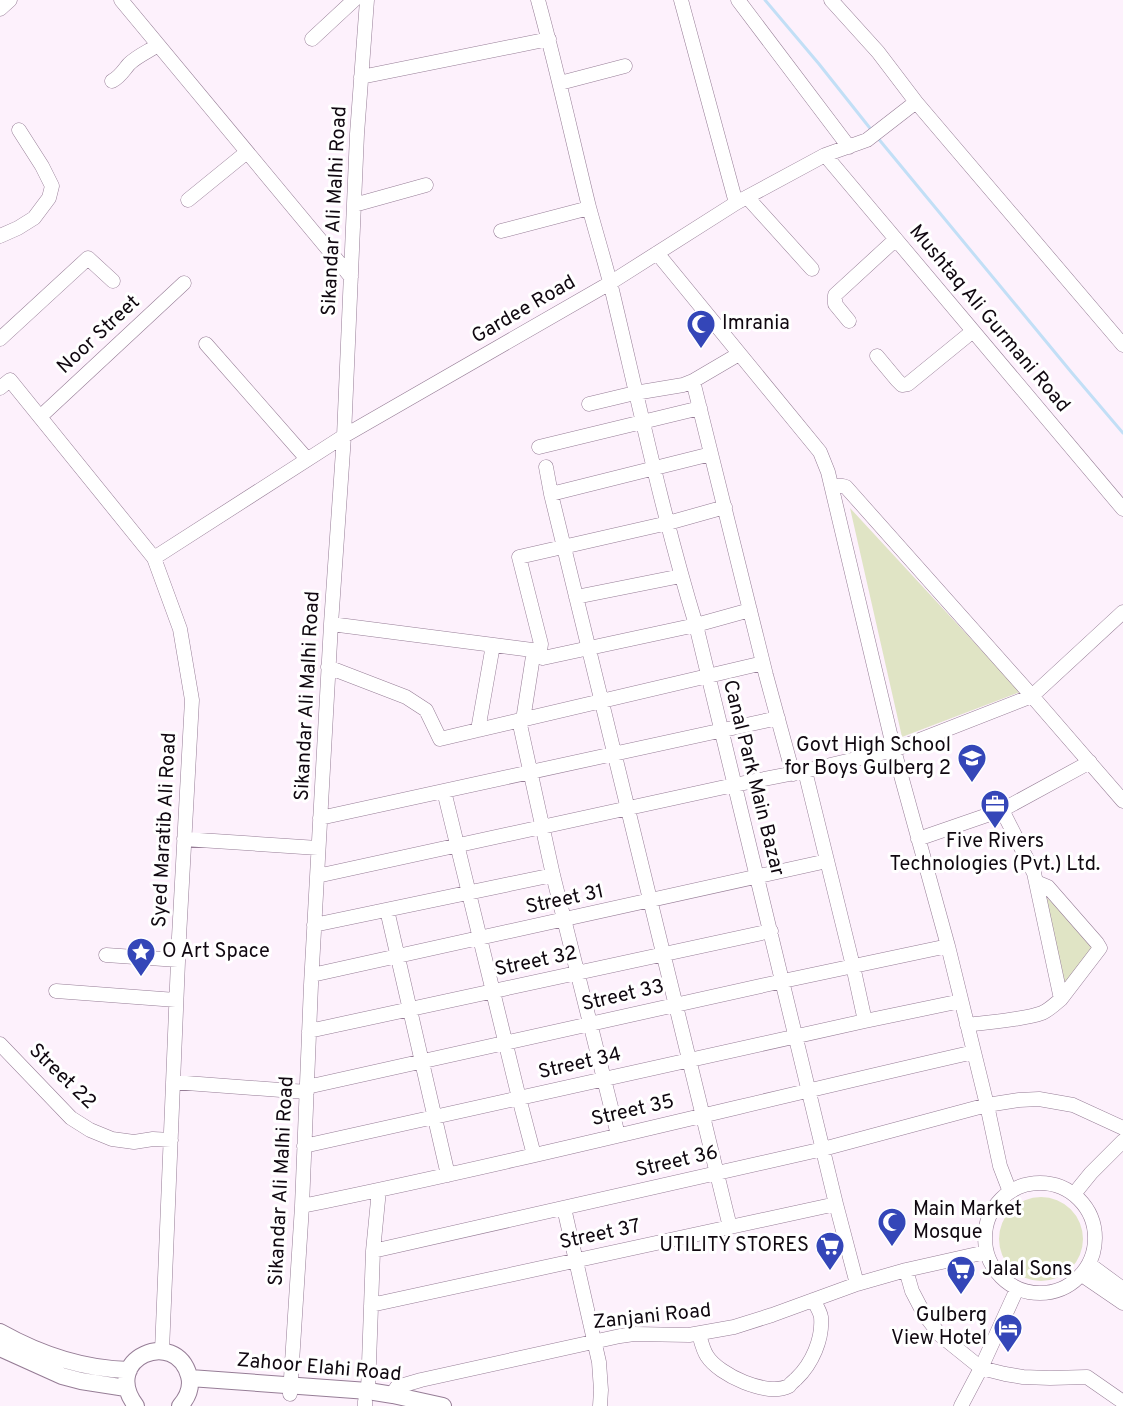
<svg xmlns="http://www.w3.org/2000/svg" width="1123" height="1406" font-family="Overpass,sans-serif">
  <rect width="100%" height="100%" fill="#fdf1fc"/>
  <path fill="#e0e4c5" d="M850 508 1020 692 902 737Z
    M1043 894 1094 942 1096 947 1062 989Z
    M999 1239a42 42 0 1 1 84 0a42 42 0 1 1-84 0Z"/>
  <g fill="none" stroke-linecap="round" stroke-linejoin="round">
    <path stroke="#c2dff6" stroke-width="3" d="M765 0 819 64 873 132
      M877 137 1072 373 1123 433"/>
    <g stroke="#967d96" stroke-width="15">
      <path id="minor" d="M121 0 351 277
        M538 0C557 69 572 138 589 207 596 233 604 259 611 286 638 399 662 513 696 625L836 1204 857 1284
        M681 0 736 203
        M738 0 849 147
        M831 0 878 52 916 102 1123 345
        M0 9 10 0
        M312 39 354 0
        M361 77 549 39
        M112 81C120 77 123 71 129 64 137 56 149 51 158 45
        M560 83 625 66
        M825 155 1123 509
        M747 197 812 269
        M188 200 247 152
        M354 205 426 185
        M501 231 589 208
        M0 236 18 228 34 218 49 198 52 186 42 166 19 130
        M657 253 820 452 828 472 894 750 948 946 987 1105 1000 1166 1010 1192
        M849 321 835 304V295L896 239
        M0 339 88 258 113 281
        M206 344 307 459
        M877 356 897 380 902 385 908 384 973 331
        M693 381 766 675 793 774
        M0 388 10 380 154 558 180 629 192 700 179 937 162 1351
        M589 404 635 393 683 385 693 381 739 354
        M40 417 184 283
        M539 447 700 408
        M546 467 551 494 730 1227
        M832 486H843L846 487 1032 696 1123 801
        M551 494 711 454
        M154 558 344 436 610 283 736 203 825 155 867 140 916 102
        M576 597 681 576
        M331 624 540 651 543 658 696 625 750 610
        M540 651 541 644 519 557 668 523 725 507
        M328 667 406 697 426 710 440 739 763 663
        M519 720 553 875 618 1135
        M523 720 534 650
        M478 730 493 645
        M805 771 853 966 865 1021
        M444 791 519 1098 534 1155
        M1002 810 1034 873 1061 999
        M320 818 778 718
        M184 839 318 848
        M918 839 1002 810 1090 762
        M317 876 734 785 805 771 894 750 1032 696 1123 612
        M387 910 448 1175
        M314 925 553 875
        M106 955 178 960
        M312 975 827 861
        M56 991 176 1000
        M967 1025C988 1022 1023 1020 1042 1013 1049 1010 1055 1004 1061 999L1100 948 1097 943 1048 887 1036 882
        M309 1031 771 931
        M0 1044 71 1118 90 1130 112 1139 134 1142 153 1139 171 1140
        M173 1082 307 1092
        M307 1087 783 981 948 946
        M304 1146 865 1021 961 1001
        M985 1238a55 55 0 1 1 110 0a55 55 0 1 1-110 0Z
        M1074 1194 1091 1173 1123 1141
        M302 1206C527 1160 750 1103 974 1052
        M564 1208 599 1362 601 1390 600 1406
        M373 1251 823 1149 987 1105 1019 1100 1039 1099 1073 1105 1123 1128
        M1089 1264 1123 1289
        M906 1270 912 1291 924 1314 940 1335 981 1368 1005 1374 1023 1377 1050 1378 1087 1377 1123 1402
        M1082 1275 1123 1303
        M371 1305 836 1204
        M699 1334C701 1341 703 1350 707 1356 719 1375 767 1397 789 1386 789 1385 795 1380 796 1379 812 1364 823 1339 821 1317 820 1311 816 1305 813 1300
        M368 1391 373 1251 379 1190
        M290 1394 302 1206 311 985 331 624 344 436 357 134 367 0
        M393 1395 395 1390 397 1387 421 1380 620 1336 634 1334 689 1335 734 1327 772 1315 857 1284 906 1270 986 1252
        M365 1406V1401
        M961 1406 981 1368 1017 1289"/>
    </g>
    <g stroke="#967d96" stroke-width="18">
      <path id="major" d="M0 1332C41 1355 82 1369 129 1370
        M0 1348 62 1376 81 1381 126 1388
        M190 1378 368 1391 393 1395 443 1406
        M136 1406C100 1358 176 1327 189 1376 192 1387 188 1397 180 1406"/>
    </g>
    <use href="#minor" stroke="#fff" stroke-width="14"/>
    <use href="#major" stroke="#fff" stroke-width="16"/>
  </g>
  <defs>
    <g id="mosque-pin" transform="scale(1.5)"><path d="M0 17L-7.5 6A9.5 9.5 0 1 1 7.5 6Z" fill="#3446b8" stroke="#fff"/><path d="M3.5-4.9A6 6 0 1 0 3.5 4.9A5 5 0 1 1 3.5-4.9Z" fill="#fff"/></g>
    <g id="school-pin" transform="scale(1.5)"><path d="M0 17L-7.5 6A9.5 9.5 0 1 1 7.5 6Z" fill="#3446b8" stroke="#fff"/><path d="M0-5L7-2L0 1L-7-2ZM-4 1L0 2.5L4 1V4Q0 6-4 4Z" fill="#fff"/></g>
    <g id="office-pin" transform="scale(1.5)"><path d="M0 17L-7.5 6A9.5 9.5 0 1 1 7.5 6Z" fill="#3446b8" stroke="#fff"/><path d="M-6-3h4V-5.5h4V-3h4V5H-6ZM-1-4.5V-3h2v-1.5ZM-6 0V1H6V0Z" fill="#fff"/></g>
    <g id="sight-pin" transform="scale(1.5)"><path d="M0 17L-7.5 6A9.5 9.5 0 1 1 7.5 6Z" fill="#3446b8" stroke="#fff"/><path d="M0-6L1.8-2.2L6-1.7L2.9 1.2L3.7 5.4L0 3.3L-3.7 5.4L-2.9 1.2L-6-1.7L-1.8-2.2Z" fill="#fff"/></g>
    <g id="supermarket-pin" transform="scale(1.5)"><path d="M0 17L-7.5 6A9.5 9.5 0 1 1 7.5 6Z" fill="#3446b8" stroke="#fff"/><path d="M-6-5.5h2.5l.6 2H6L4.5 2H-2.5L-4.4-4H-6ZM-1.5 3.2a1.3 1.3 0 1 0 .1 0ZM3 3.2a1.3 1.3 0 1 0 .1 0Z" fill="#fff"/></g>
    <g id="hotel-pin" transform="scale(1.5)"><path d="M0 17L-7.5 6A9.5 9.5 0 1 1 7.5 6Z" fill="#3446b8" stroke="#fff"/><path d="M-6-4.5h1.5V1H6V5H4.5V3h-9V5H-6ZM-4 0a1.8 1.8 0 1 1 3.6 0ZM.5 0V-2.5h3Q6-2.5 6 0Z" fill="#fff"/></g>
  </defs>
  <g fill-rule="evenodd">
    <use href="#mosque-pin" x="701" y="324"/>
    <use href="#school-pin" x="972" y="758"/>
    <use href="#office-pin" x="995" y="804"/>
    <use href="#sight-pin" x="141" y="952"/>
    <use href="#mosque-pin" x="892" y="1222"/>
    <use href="#supermarket-pin" x="830" y="1246"/>
    <use href="#supermarket-pin" x="961" y="1270"/>
    <use href="#hotel-pin" x="1008" y="1328"/>
  </g>
  <g text-anchor="middle" dominant-baseline="central" stroke-width="6" stroke-linejoin="round" paint-order="stroke">
    <g font-size="20" fill="#100810" stroke="#fff">
      <text transform="translate(335 211) rotate(-87)">Sikandar Ali Malhi Road</text>
      <text transform="translate(524 310) rotate(-30)">Gardee Road</text>
      <text transform="translate(989 319) rotate(50)">Mushtaq Ali Gurmani Road</text>
      <text transform="translate(99 335) rotate(-43)">Noor Street</text>
      <text transform="translate(308 696) rotate(-87)">Sikandar Ali Malhi Road</text>
      <text transform="translate(753 778) rotate(76)">Canal Park Main Bazar</text>
      <text transform="translate(165 830) rotate(-87)">Syed Maratib Ali Road</text>
      <text transform="translate(565 900) rotate(-12)">Street 31</text>
      <text transform="translate(536 962) rotate(-12)">Street 32</text>
      <text transform="translate(623 996) rotate(-13)">Street 33</text>
      <text transform="translate(580 1064) rotate(-13)">Street 34</text>
      <text transform="translate(62 1077) rotate(44)">Street 22</text>
      <text transform="translate(633 1111) rotate(-13)">Street 35</text>
      <text transform="translate(677 1162) rotate(-13)">Street 36</text>
      <text transform="translate(282 1181) rotate(-87)">Sikandar Ali Malhi Road</text>
      <text transform="translate(600 1235) rotate(-12)">Street 37</text>
      <text transform="translate(652 1317) rotate(-6)">Zanjani Road</text>
      <text transform="translate(319 1368) rotate(5)">Zahoor Elahi Road</text>
    </g>
    <g font-size="20" fill="#100810" stroke="#fff" text-anchor="start">
      <text x="722" y="324">Imrania</text>
      <text x="951" y="746" text-anchor="end">Govt High School<tspan x="951" dy="23">for Boys Gulberg 2</tspan></text>
      <text x="995" y="842" text-anchor="middle">Five Rivers<tspan x="995" dy="23">Technologies (Pvt.) Ltd.</tspan></text>
      <text x="162" y="952">O Art Space</text>
      <text x="913" y="1210">Main Market<tspan x="913" dy="23">Mosque</tspan></text>
      <text x="809" y="1246" text-anchor="end">UTILITY STORES</text>
      <text x="982" y="1270">Jalal Sons</text>
      <text x="987" y="1316" text-anchor="end">Gulberg<tspan x="987" dy="23">View Hotel</tspan></text>
    </g>
  </g>
</svg>
